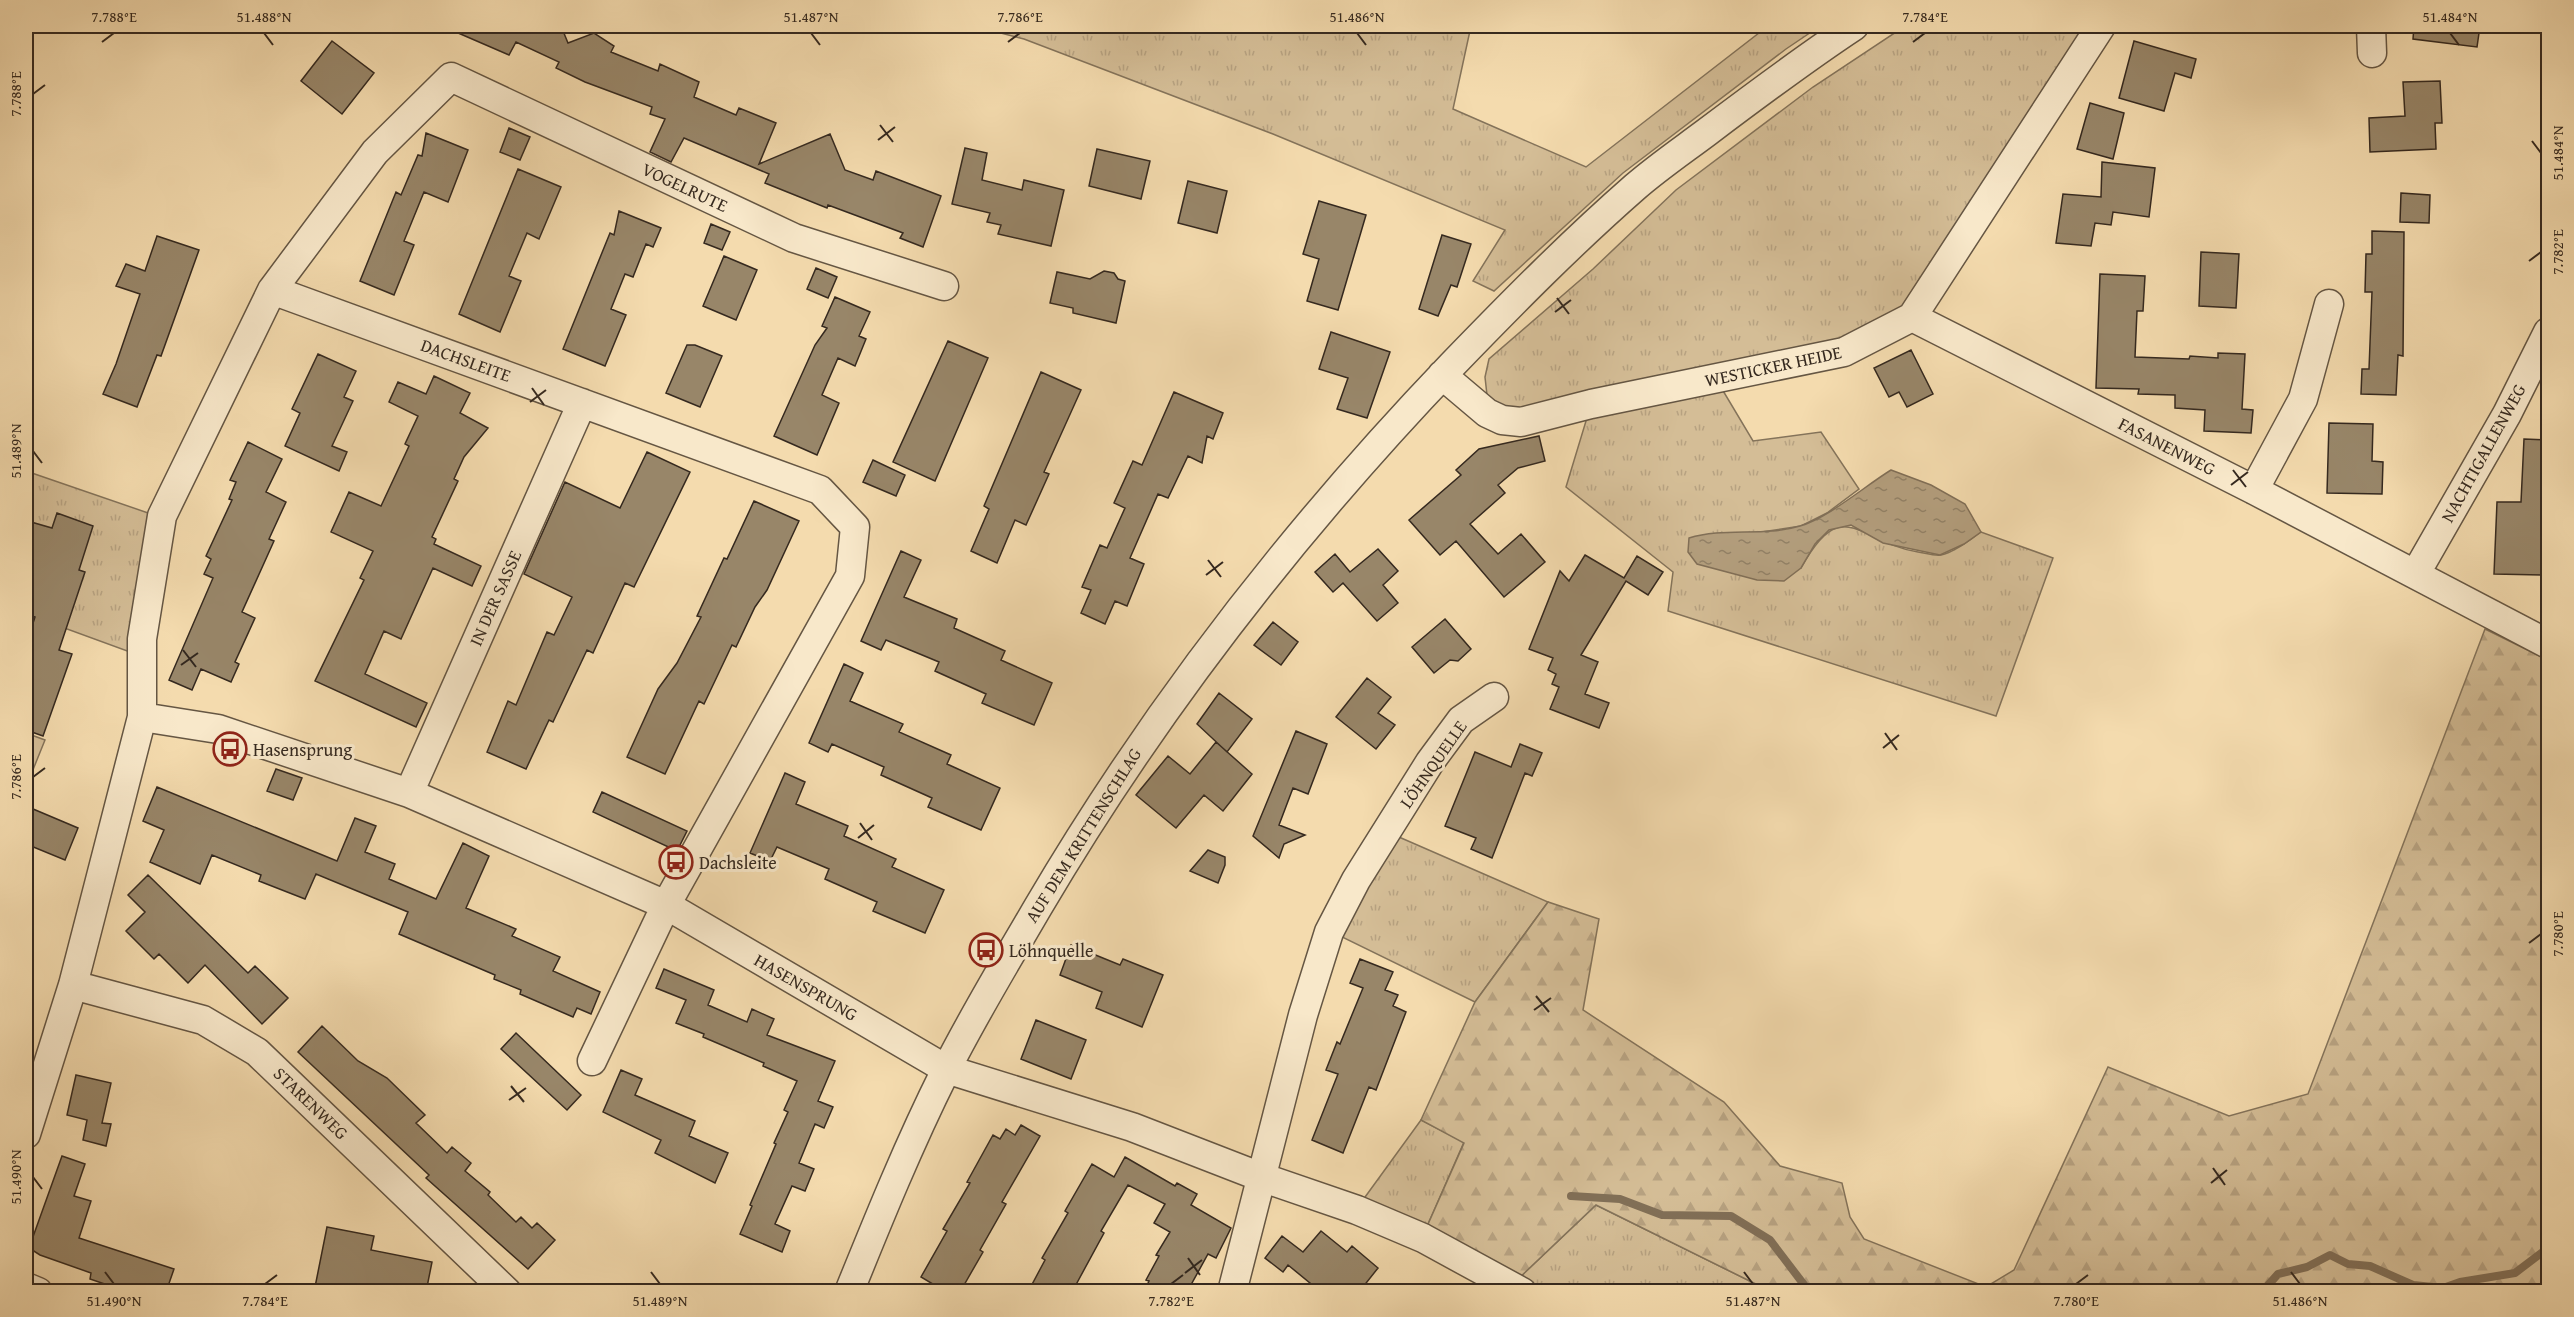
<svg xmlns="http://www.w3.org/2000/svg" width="2574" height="1317" font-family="'Gentium Book Plus',serif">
  <defs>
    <pattern id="grass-tufts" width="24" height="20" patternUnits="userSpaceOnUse" patternTransform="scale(1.5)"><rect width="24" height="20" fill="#d4bd96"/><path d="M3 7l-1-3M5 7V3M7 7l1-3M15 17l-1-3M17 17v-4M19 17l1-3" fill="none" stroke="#b7a281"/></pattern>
    <pattern id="forest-firs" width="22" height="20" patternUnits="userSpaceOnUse" patternTransform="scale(1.5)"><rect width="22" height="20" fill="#d4bd96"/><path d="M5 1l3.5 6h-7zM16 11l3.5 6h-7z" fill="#b7a281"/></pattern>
    <pattern id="water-ripples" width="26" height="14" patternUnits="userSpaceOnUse" patternTransform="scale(1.5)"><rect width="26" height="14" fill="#b39e7d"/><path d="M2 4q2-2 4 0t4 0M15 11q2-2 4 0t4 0" fill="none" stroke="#928166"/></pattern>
  </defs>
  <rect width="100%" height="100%" fill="#f4dbae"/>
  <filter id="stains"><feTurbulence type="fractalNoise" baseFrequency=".00333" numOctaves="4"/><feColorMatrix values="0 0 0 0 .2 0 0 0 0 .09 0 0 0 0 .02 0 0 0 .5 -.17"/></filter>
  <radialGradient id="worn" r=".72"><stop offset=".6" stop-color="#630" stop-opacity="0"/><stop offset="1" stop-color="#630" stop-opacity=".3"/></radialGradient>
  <path fill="url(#grass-tufts)" stroke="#84735a" stroke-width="1.5" d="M974 26H1471L1453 109 1586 167 1768 26H1820L1786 49 1623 173 1494 291 1473 281 1505 230 1273 134 1024 39Z
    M1905 26H2096L1907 312 1841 345 1511 413 1487 395 1485 377 1489 359 1593 269 1676 190 1813 87Z
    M1716 379 1753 441 1821 432 1859 489 1827 513 1801 526 1755 533 1801 568C1843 492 1857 542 1918 552 1925 553 1934 556 1941 555 1955 552 1969 540 1981 532L2053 558 1996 716 1668 611 1673 572 1566 487 1589 411Z
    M26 471 154 515 130 652 26 614Z
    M26 733 45 740 26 787Z
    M1392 834 1548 902 1475 1002 1340 936Z
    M1421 1120 1464 1142 1425 1231 1360 1204Z
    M1596 1205 1770 1291 1541 1292 1518 1279Z"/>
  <path fill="url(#forest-firs)" stroke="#84735a" stroke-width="1.5" d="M2485 629 2548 660V1291H1770L1596 1205 1518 1279 1425 1231 1464 1143 1421 1120 1475 1002 1548 902 1599 919 1583 1010 1724 1102 1780 1166 1842 1183 1850 1217 1864 1239 1986 1287 2014 1270 2108 1067 2229 1116 2308 1094Z"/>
  <path fill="url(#water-ripples)" stroke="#816f57" stroke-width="1.5" d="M1891 470 1931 485 1965 504 1981 532 1964 544 1940 555 1883 543 1851 525 1829 530 1815 544 1801 568 1784 581 1757 580 1697 564 1688 552 1689 538C1724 527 1764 537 1800 526 1828 518 1865 486 1891 470Z"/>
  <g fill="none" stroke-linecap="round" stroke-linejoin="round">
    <path stroke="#816f57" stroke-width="8" d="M1571 1196 1620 1199 1662 1215 1731 1216 1770 1240 1805 1286 1822 1292
      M2262 1292 2278 1274 2307 1267 2330 1255 2348 1264 2370 1266 2413 1285 2443 1288 2460 1282 2515 1273 2548 1248"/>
  </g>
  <path fill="#988669" stroke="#35291f" stroke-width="1.5" d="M442 26H561L568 43 594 33 614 46 611 52 658 71 660 64 699 82 694 97 736 115 739 108 776 123 759 164 830 134 845 170 873 180 876 171 941 196 923 247 900 238 903 233 828 205 827 208 765 183 769 174 684 138 671 162 650 152 665 119 650 114 652 107 585 82 556 68 559 62 516 42 509 55Z
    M2414 26H2480L2477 47 2413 39Z
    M332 41 374 73 342 114 301 81Z
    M2134 41 2196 59 2191 78 2175 73 2164 111 2119 98Z
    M2440 81 2442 123H2435L2436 149 2370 152 2369 118 2405 116 2403 82Z
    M2090 103 2124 113 2113 159 2077 149Z
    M509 128 530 137 520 160 500 152Z
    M426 133 468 150 448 202 424 192 404 241 414 245 394 295 360 281 396 192 401 195 418 155 422 156Z
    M965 148 987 153 982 180 1022 190 1024 180 1064 190 1051 246 998 234 1001 225 987 222 990 213 952 204Z
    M1097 149 1150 161 1141 199 1089 186Z
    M2102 162 2155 168 2149 217 2113 212 2111 225 2095 223 2091 246 2056 243 2063 194 2101 197Z
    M518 169 561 187 539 239 527 233 509 276 521 281 500 332 459 314Z
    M1188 181 1227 191 1217 233 1178 223Z
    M2401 193 2430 195 2429 223 2400 222Z
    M1319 201 1366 215 1338 310 1307 301 1319 259 1303 254Z
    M619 211 661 228 653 247 646 244 633 277 625 274 611 309 626 315 605 366 563 349 610 233 614 235Z
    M711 224 730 232 722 250 704 243Z
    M2372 231 2404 232 2403 356 2398 355 2396 395 2361 394 2362 369H2369L2372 292H2365L2366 254H2372Z
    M1442 235 1471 244 1457 287 1451 285 1438 316 1419 309Z
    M157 236 199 250 161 356 157 355 137 407 103 394 116 364 140 294 116 286 126 264 145 271Z
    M2201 252 2239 254 2236 308 2199 306Z
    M724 256 757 270 736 320 703 306Z
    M816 268 837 277 828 298 807 289Z
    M1104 271 1114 273 1118 279 1125 281 1116 323 1073 313V308L1050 303 1057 272 1090 279Z
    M2100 274 2145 276 2143 311H2137L2135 357 2189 359 2190 356 2218 358V353L2245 354 2242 409 2253 410 2251 433 2204 431 2205 410 2175 408V395L2138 394 2139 389 2096 388Z
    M835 297 870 312 859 336 866 339 855 366 838 358 822 395 839 403 817 455 774 436 815 345 827 328 822 326Z
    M1331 332 1390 352 1367 418 1337 409 1348 378 1319 369Z
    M948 341 988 358 935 481 893 462Z
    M687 345H695L722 356 700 407 666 393Z
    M1911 350 1933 394 1907 407 1899 392 1889 397 1874 368Z
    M318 354 356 371 344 397 353 401 332 446 347 452 339 471 285 446 300 413 292 409Z
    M1041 372 1081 390 1044 472 1049 474 1026 525 1015 520 997 563 971 551 989 509 984 506Z
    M434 376 470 393 460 413 488 428 464 457 454 479 458 481 432 537 436 539 434 544 481 566 472 586 433 568 401 639 384 631 365 674 427 703 416 727 315 681 364 580 360 578 373 551 331 532 349 492 381 506 409 446 405 444 418 416 389 402 398 382 426 394Z
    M1174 392 1223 413 1213 439 1207 436 1202 463 1188 456 1168 498 1158 494 1130 558 1144 564 1127 606 1115 601 1105 624 1081 613 1091 590 1082 587 1100 545 1107 548 1125 508 1114 503 1133 461 1142 465Z
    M2329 423 2373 424 2372 461 2383 462 2382 494 2327 493Z
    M1539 436 1545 461 1518 468 1498 485 1505 493 1470 524 1498 554 1521 534 1545 562 1504 597 1456 541 1440 555 1409 520 1461 475 1456 470 1479 449Z
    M2524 439 2548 440V536L2547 541H2543L2542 575 2494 574 2497 502H2521Z
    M248 442 282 459 266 492 286 502 269 539 274 541 242 612 255 618 235 662 239 664 231 682 201 669 192 690 169 680 213 578 204 574 211 559 206 556 232 500 229 499 236 482 230 480Z
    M647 452 690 472 634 587 625 583 593 653 587 650 553 722 549 720 526 769 487 752 508 701 516 705 547 632 554 635 572 597 524 574 565 482 620 508Z
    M873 460 905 475 896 496 863 482Z
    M754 501 799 521 767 590 755 607 736 647 732 645 704 704 699 701 665 774 627 757 658 689 677 663 701 617 697 616 724 558 727 559Z
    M57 513 93 526 79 570 85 572 59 650 72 654 43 736 26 730V645L35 617 29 615 32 604 26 602V537L31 522 52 528Z
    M1378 549 1398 571 1383 585 1398 603 1377 621 1343 583 1333 592 1315 572 1335 554 1350 572Z
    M901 551 921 560 904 597 957 619 954 628 1005 651 1001 660 1052 683 1034 725 982 703 986 694 935 671 939 662 886 640 881 650 861 641Z
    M1585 555 1624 578 1637 556 1663 572 1648 595 1626 581 1581 655 1598 662 1585 694 1609 703 1599 728 1550 709 1559 687 1552 684 1556 674 1548 670 1553 658 1529 649 1560 571 1569 581Z
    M1445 619 1471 649 1458 661 1450 660 1434 673 1412 647Z
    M1273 622 1298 642 1281 665 1254 645Z
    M844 664 863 673 850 701 903 724 899 732 951 755 947 764 1000 788 981 830 928 807 932 798 881 775 884 767 832 744 828 752 809 743Z
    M1367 678 1391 697 1378 713 1395 725 1376 749 1336 717Z
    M1219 693 1252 719 1227 752 1197 724Z
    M1296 731 1327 744 1308 794 1293 788 1279 825 1305 835 1284 844 1279 858 1253 836Z
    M1216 742 1252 774 1223 811 1204 795 1176 828 1136 795 1168 756 1190 774Z
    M1520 744 1542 753 1532 776 1525 773 1492 858 1471 849 1476 838 1445 826 1475 752 1511 767Z
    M276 769 302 778 293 800 267 791Z
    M785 773 805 782 796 804 848 826 844 836 896 859 892 867 944 890 925 933 873 911 877 902 825 879 829 869 777 847 770 861 750 853Z
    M157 787 337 861 355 818 376 826 365 852 395 864 389 879 436 899 463 843 489 856 466 908 516 929 512 936 560 957 553 971 600 992 591 1014 577 1008 573 1017 520 994 521 990 494 979 495 975 399 934 408 912 316 874 305 899 259 881 261 875 212 855 200 884 150 862 164 830 143 821Z
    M602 792 687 831 677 851 593 812Z
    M26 806 78 828 65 860 26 844Z
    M1208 850 1225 857V865L1218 883 1190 871Z
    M148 875 248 973 255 966 288 998 262 1024 205 965 188 983 159 954 154 959 126 931 145 912 128 895Z
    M1071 945 1120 965 1123 959 1163 975 1142 1027 1096 1008 1102 992 1060 975Z
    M1360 959 1393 972 1385 990 1398 995 1393 1006 1406 1012 1376 1090 1369 1087 1343 1153 1312 1140 1338 1074 1326 1070 1337 1042 1340 1044 1363 988 1350 983Z
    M664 969 714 990 708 1005 747 1022 752 1009 774 1019 767 1035 835 1061 818 1101 833 1107 824 1128 815 1124 799 1163 814 1169 805 1191 792 1186 775 1224 790 1231 782 1252 740 1234 752 1206 750 1205 776 1144 774 1143 788 1112 784 1110 797 1081 763 1066 764 1063 703 1037 704 1034 676 1023 686 1000 656 988Z
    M1036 1020 1086 1040 1071 1079 1021 1059Z
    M322 1026 358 1061 387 1078 425 1115 416 1123 447 1153 452 1147 471 1163 465 1171 490 1192 488 1195 516 1222 521 1217 532 1228 537 1223 555 1240 528 1269 426 1178 429 1175 298 1052Z
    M516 1033 581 1095 567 1110 501 1049Z
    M621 1070 642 1079 635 1095 695 1121 689 1136 728 1153 715 1183 655 1153 661 1140 603 1112Z
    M76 1075 111 1083 102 1123 111 1124 106 1146 83 1140 87 1120 67 1115Z
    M1021 1125 1040 1136 1002 1202 1006 1204 980 1250 983 1252 960 1292H946L921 1277 947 1231 943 1229 970 1183 967 1182 993 1135 1000 1139 1006 1129 1015 1135Z
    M62 1156 85 1164 74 1196 91 1201 79 1238 174 1269 166 1292H128L90 1279 91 1273 40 1255 29 1248Z
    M1125 1157 1175 1186 1177 1183 1197 1194 1191 1205 1231 1228 1216 1258 1208 1254 1187 1292H1144L1149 1281 1146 1280 1159 1256 1156 1255 1170 1232 1154 1223 1165 1204 1128 1185 1101 1231 1104 1233 1072 1292H1028L1045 1260 1042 1258 1068 1213 1065 1211 1092 1164 1114 1177Z
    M327 1227 374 1236 371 1250 432 1262 426 1292H314Z
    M1321 1231 1347 1252 1352 1246 1378 1268 1359 1292H1321L1288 1265 1283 1272 1265 1258 1282 1236 1303 1252Z"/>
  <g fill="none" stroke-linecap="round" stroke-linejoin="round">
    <g stroke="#655643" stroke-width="31">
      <path id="minor" d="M2371 26 2372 53
        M272 290 820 490 855 527 850 576 666 905 592 1061
        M1912 317 2254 490 2548 644
        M1442 375 1487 413 1502 420 1521 422 1591 404 1844 352 1912 317 2101 26
        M2254 490 2303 399 2329 304
        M2416 573 2507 414 2548 332
        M142 717 218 729 409 793 666 905 946 1069 1132 1127 1261 1177 1357 1210 1423 1238 1522 1292
        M409 793 582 403
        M73 985 203 1020 257 1052 507 1292
        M26 1134 73 985 142 717V639L162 516 272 290 375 152 451 77 794 238 944 286
        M26 1287 38 1292
        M849 1292C879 1218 909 1144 945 1072 973 1016 1006 962 1038 907 1154 710 1294 530 1452 365 1511 304 1571 243 1635 187 1658 167 1683 150 1707 132 1756 95 1804 59 1854 26
        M1232 1292 1303 1015 1329 932 1356 880 1430 762 1461 720 1494 697"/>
    </g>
    <use href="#minor" stroke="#f8e8ca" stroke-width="28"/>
  </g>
  <path fill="none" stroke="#35291f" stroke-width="2" d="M264 33 273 45M811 33 820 45M1357 33 1366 45M2450 33 2459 45M102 42 114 33M1008 42 1020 33M1913 42 1925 33M33 94 45 85M880 125 893 142M878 140 895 127M2532 141 2541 153M2529 261 2541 252M1557 298 1569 314M1555 312 1571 300M532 388 544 405M530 402 546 390M33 451 42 463M2233 470 2246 487M2231 485 2248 472M1208 560 1221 577M1206 575 1223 562M183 650 196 667M181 665 198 653M1885 733 1897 750M1883 748 1899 735M33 777 45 768M860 823 872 840M858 838 874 825M2529 943 2541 934M1536 996 1549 1012M1534 1010 1551 998M511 1086 524 1102M509 1100 526 1088M2213 1168 2225 1185M33 1177 42 1189M2211 1183 2227 1170M1188 1258 1200 1275M105 1272 114 1284M651 1272 660 1284M1744 1272 1753 1284M2291 1272 2300 1284M1185 1273 1202 1260M265 1284 277 1275M1171 1284 1183 1275M2076 1284 2088 1275"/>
  <defs>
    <g id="bus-ring" transform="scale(1.725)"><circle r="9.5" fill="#f8e8ca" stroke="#8f2418" stroke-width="1.5"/><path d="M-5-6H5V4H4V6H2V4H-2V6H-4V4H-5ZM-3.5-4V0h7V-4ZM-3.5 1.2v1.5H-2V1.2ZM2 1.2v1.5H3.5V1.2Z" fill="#8f2418"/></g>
  </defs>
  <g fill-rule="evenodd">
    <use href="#bus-ring" x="230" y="749"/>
    <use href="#bus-ring" x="676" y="862"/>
    <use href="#bus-ring" x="986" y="950"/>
  </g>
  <g text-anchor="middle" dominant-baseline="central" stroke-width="6" stroke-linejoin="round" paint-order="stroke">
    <g font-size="18" fill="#35291f" stroke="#f8e8ca">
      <text transform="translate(685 187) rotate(25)">VOGELRUTE</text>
      <text transform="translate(466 360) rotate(20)">DACHSLEITE</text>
      <text transform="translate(1773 366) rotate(-12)">WESTICKER HEIDE</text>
      <text transform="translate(2167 446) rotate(27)">FASANENWEG</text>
      <text transform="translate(2483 453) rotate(-61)">NACHTIGALLENWEG</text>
      <text transform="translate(495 598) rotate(-66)">IN DER SASSE</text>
      <text transform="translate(1433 764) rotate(-55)">LÖHNQUELLE</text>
      <text transform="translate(1083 835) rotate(-58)">AUF DEM KRITTENSCHLAG</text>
      <text transform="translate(806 987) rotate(30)">HASENSPRUNG</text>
      <text transform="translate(311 1103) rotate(44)">STARENWEG</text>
    </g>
    <g font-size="18" fill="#35291f" stroke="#f8e8ca" text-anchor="start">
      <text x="253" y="749">Hasensprung</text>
      <text x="699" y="862">Dachsleite</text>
      <text x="1009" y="950">Löhnquelle</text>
    </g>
  </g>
  <rect width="2574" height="1317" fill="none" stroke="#f4dbae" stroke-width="66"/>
  <rect x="33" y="33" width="2508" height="1251" fill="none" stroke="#35291f" stroke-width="2"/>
  <g font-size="15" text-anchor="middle" fill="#35291f">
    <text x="114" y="22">7.788°E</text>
    <text x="264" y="22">51.488°N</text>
    <text x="811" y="22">51.487°N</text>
    <text x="1020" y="22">7.786°E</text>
    <text x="1357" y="22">51.486°N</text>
    <text x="1925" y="22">7.784°E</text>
    <text x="2450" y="22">51.484°N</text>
    <text transform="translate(16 94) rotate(-90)" y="5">7.788°E</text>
    <text transform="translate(2558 153) rotate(-90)" y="5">51.484°N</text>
    <text transform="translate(2558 252) rotate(-90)" y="5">7.782°E</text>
    <text transform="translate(16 451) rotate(-90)" y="5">51.489°N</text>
    <text transform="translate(16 777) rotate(-90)" y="5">7.786°E</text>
    <text transform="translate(2558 934) rotate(-90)" y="5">7.780°E</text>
    <text transform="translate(16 1177) rotate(-90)" y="5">51.490°N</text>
    <text x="114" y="1306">51.490°N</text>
    <text x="265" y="1306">7.784°E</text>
    <text x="660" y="1306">51.489°N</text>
    <text x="1171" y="1306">7.782°E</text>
    <text x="1753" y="1306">51.487°N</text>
    <text x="2076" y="1306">7.780°E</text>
    <text x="2300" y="1306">51.486°N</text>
  </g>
  <rect width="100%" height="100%" filter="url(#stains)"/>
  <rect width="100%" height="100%" fill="url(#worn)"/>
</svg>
